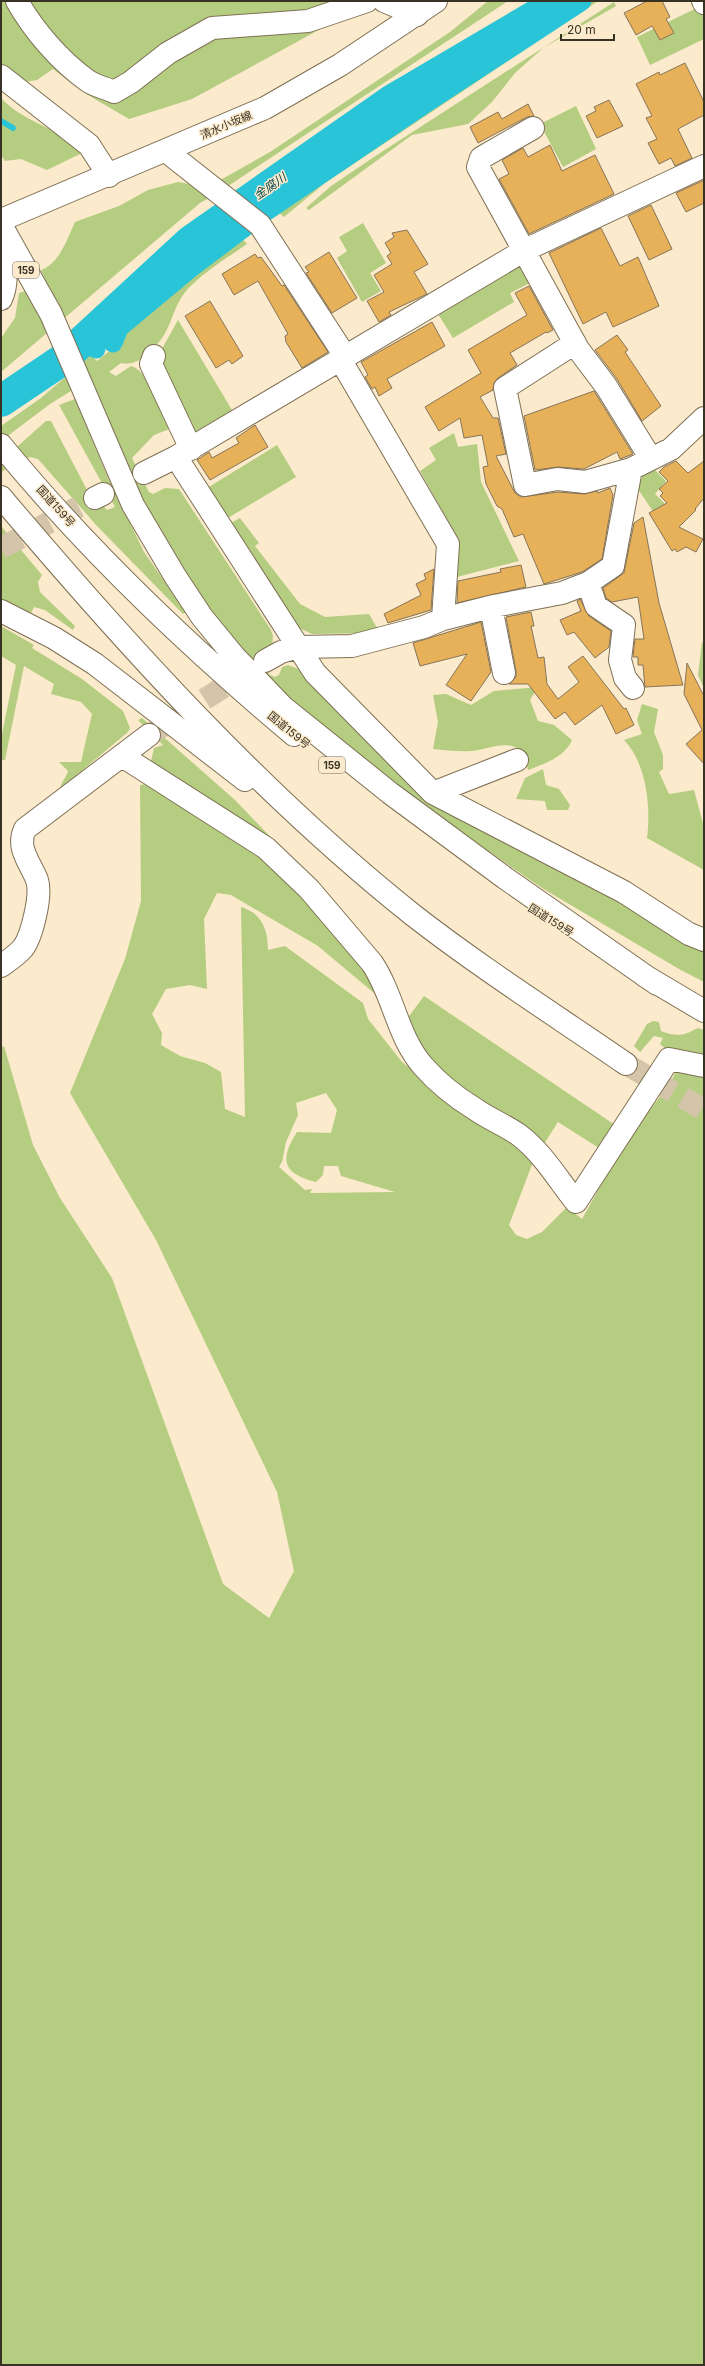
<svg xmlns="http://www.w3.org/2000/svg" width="705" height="2366" font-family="Inter,'Noto Sans JP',sans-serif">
  <rect width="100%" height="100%" fill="#fbeacb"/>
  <path fill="#b4cd80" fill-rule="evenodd" d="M1 1H372L192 99 129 119 88 95 53 69 37 80 19 83 1 69Z
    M488 1H508L225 188 215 183 270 152 450 32Z
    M585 1H598L325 183 284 217 276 210 455 87Z
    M614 2 616 6 543 48 515 73 492 102 468 124 412 135 309 210 306 208 331 186 380 153Z
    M701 6 704 12V39L650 65 637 37Z
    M1 98C24 123 60 128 84 152L47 170 21 159 5 161 1 155Z
    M576 106 596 149 563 167 540 124Z
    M178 182 196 185 211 197 200 203 1 372V338L15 318 19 293 29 290 60 313 41 270C60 263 67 239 75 222L119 206 148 190Z
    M363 223 386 263 370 273 381 291 362 302 337 258 347 251 339 237Z
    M240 236 247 244C227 258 203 272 186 291 174 305 172 324 162 338 152 351 138 367 121 363L109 372 116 376 131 366C147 369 165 413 172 428L154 435 132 458 149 492 153 494 165 488 179 489 271 630 273 636 272 647 257 652 256 656 270 675 275 677 279 675 282 667 288 665 301 670 403 775 626 905C650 923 675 937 704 947V982L679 969 542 888 456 829 383 774 267 679 225 632 183 576 146 512 87 381 50 404 5 438 1 434V426L41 398 91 355 97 361 113 348 122 333 194 270Z
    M518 262 534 281 510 293 514 302 453 338 435 309Z
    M178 320 232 410 190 435 165 380 163 347Z
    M75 399 108 478 144 552 186 612 183 614 97 526 38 459 30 457 1 472V457L18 446 46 421H51L87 490 107 510 115 507 59 405Z
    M454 433 458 447 477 444 481 482 519 561 457 577 459 541 420 471 436 460 429 448Z
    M277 445 296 477 223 521 204 490Z
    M671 455 655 470 666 481 655 494 684 522 654 513 632 480Z
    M240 518 259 543 255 546 300 604 325 617 369 614 380 633 312 634 295 626 227 525Z
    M1 526 42 575 38 582 40 592 75 626 73 630 45 610 34 607 31 613 1 600Z
    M1 626 34 645 32 648 82 679 118 707 123 711 130 728 128 732 60 789C61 782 66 778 68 771L59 762H81L92 714 81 702 51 694 54 684 24 666 5 760H1V739L16 665 1 656Z
    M702 642 704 644V689L698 675Z
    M538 687 530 700 538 721 554 725 572 740C565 757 544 764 528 770 526 763 525 754 520 750 506 739 485 750 471 751 459 752 445 750 433 749L438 722 433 695 446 694 471 705 494 691Z
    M642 704 658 709 654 732 663 755V769L659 772 669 794 694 790 704 827V870L647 838C651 808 647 764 624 740L642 734 637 720Z
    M142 718 235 800 282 849 150 766 154 748 163 745 138 720Z
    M543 769 546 785 559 789 570 805 568 810H547L545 801 516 799 525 778Z
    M152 783 278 869 370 976 380 998 318 946 231 895 217 893 204 919 207 989 190 985 166 989 152 1014 162 1033 161 1045 180 1056 205 1063 221 1072 225 1109 245 1117 241 907C262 913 268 930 268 950L285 946 363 1003 368 1019 402 1062 475 1119 503 1137 533 1162 509 1225 516 1235 527 1239 542 1232 567 1207 582 1219 629 1135 669 1086 676 1071 704 1074V2365H1V1048L4 1046 33 1145 60 1198 112 1278 223 1584 269 1618 294 1571 277 1492 156 1240 70 1093 125 959 141 901 140 785ZM326 1093 337 1110 331 1133 297 1132C279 1160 283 1174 316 1182L323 1175 324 1166H338L341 1176 395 1192 310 1193 312 1189 305 1190 279 1167 282 1162 286 1142 298 1115 296 1103Z
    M424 996 618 1127 602 1150 558 1122 542 1147 504 1120 423 1056 407 1019Z
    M653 1021 659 1022 661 1031C677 1037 683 1036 698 1028L704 1030V1057L668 1051 660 1044 663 1038 654 1036 640 1052 634 1046 647 1024Z"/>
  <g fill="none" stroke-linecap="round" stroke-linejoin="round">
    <path stroke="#2ac4d9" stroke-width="5.5" d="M1 121 13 128"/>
    <path stroke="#2ac4d9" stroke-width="19" d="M85 339 96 349
      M113 343 119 328 191 268 261 215 422 106 582 1"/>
    <path stroke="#2ac4d9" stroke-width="32" d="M1 401 62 360 191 241 391 101 561 1"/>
  </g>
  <path fill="#e7b159" stroke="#86745a" d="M647 1H662L670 17 666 19 674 33 660 40 652 26 636 35 624 13Z
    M685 63 704 102V115L678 129 692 158 675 166 671 158 659 164 648 143 657 139 646 118 652 116 636 84 659 72 660 75Z
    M609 100 623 126 597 138 586 116 596 111 594 107Z
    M528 104 534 116 527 117 478 143 470 127 498 112 502 119Z
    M550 145 562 171 595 155 614 194 529 234 499 179 509 174 502 160 523 148 528 157Z
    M704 180V203L686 212 676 193Z
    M651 205 672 249 649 260 628 216Z
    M601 228 620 266 638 257 659 306 613 327 606 312 583 324 549 253Z
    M407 230 428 264 414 272 427 294 389 312 391 315 379 322 367 301 384 292 374 275 392 264 387 256 391 253 385 243 394 237 392 233Z
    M329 252 357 298 332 313 306 273 309 272 305 267Z
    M255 254 258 258 261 257 282 286 284 285 328 352 302 368 286 342 285 336 288 334 258 281 234 295 222 274Z
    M529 286 553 330 547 333 546 332 510 353 517 365 498 378 494 383 493 390 480 397 493 418H498L506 454 496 456 515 493 521 497 558 492 584 494 597 491 598 493 610 488 613 495 602 559 582 572 544 584 523 534 514 537 502 509 497 506 486 484 483 467 488 466 482 435 464 438 460 418 439 431 425 407 481 373 468 350 527 315 515 293Z
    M210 301 243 356 232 364 229 360 216 368 185 316Z
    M432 322 445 346 387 379 392 388 379 396 375 387 372 389 365 377 368 375 361 362Z
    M617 335 628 350 625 352 661 406 642 421 617 379 595 350Z
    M594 391 633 454 620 459 617 452 584 469 558 467 535 470 524 416Z
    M255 425 268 447 210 480 197 460 209 452 212 458 239 443 236 438Z
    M676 461 688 473 704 461V498L695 509 696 510 679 527 703 539 696 552 686 547 677 552 675 549 672 551 649 513 667 503 660 496 663 493 659 489 668 481 659 472 664 467Z
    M643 517 659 603 683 685 645 687 643 665H638V657H633L635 639H644L638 597 612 602 606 598 603 588 624 573 634 523Z
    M521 565 526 587 457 603 458 581 501 572 500 569Z
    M434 569 431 610 388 623 384 614 421 595 416 584 426 579 424 574Z
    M580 599 589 616 611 631 609 647 595 658 574 632 567 635 560 620 581 611 577 601Z
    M531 612 534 626H531L538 658 544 657 547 684 558 699 579 682 568 667 583 656 624 709 626 708 634 725 616 734 602 705 575 725 565 712 555 719 528 684H509L516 677V671L506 617Z
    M481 622 491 672 471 701 446 685 467 654 420 666 413 643Z
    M687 663 704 696V764L686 744 702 730 684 694Z"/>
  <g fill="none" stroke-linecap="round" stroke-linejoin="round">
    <path stroke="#d4c5aa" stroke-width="22" stroke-dasharray="22 11" stroke-linecap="butt" d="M1 548 95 498
      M149 735 247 672"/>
    <path stroke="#d4c5aa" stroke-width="22" stroke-dasharray="22 11" stroke-linecap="butt" d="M626 1064 704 1110"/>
    <g stroke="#7f7054" stroke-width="24">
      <path id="minor" d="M17 1C34 31 60 61 88 81 95 86 106 88 114 92L131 82 168 53 212 28 308 21 367 1
        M384 1 417 15
        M703 1 704 3
        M1 76 89 145 109 176
        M533 128 481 158 478 167 578 349 606 386 651 459
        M166 151 260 225 345 356
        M575 343 505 388 525 485 557 479 585 482 631 469
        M154 356 151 364 191 449
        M340 359 448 544 443 619
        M176 457 525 250 704 166
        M144 473 176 457 315 673 433 793 624 892 689 934 704 940
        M95 498 103 494
        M588 583 596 606 624 625 620 660 625 678 633 688
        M491 607 504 673
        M265 661 281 652 299 647 352 646 424 627 443 619 494 606 562 593 588 583 613 566 631 469 671 449 704 418
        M122 756 266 848 309 889 372 963C394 996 397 1036 423 1066 437 1082 457 1098 475 1109 489 1119 505 1125 519 1135 542 1152 559 1181 576 1202L669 1059 704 1066
        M433 793 517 760
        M1 966C8 961 17 955 23 948 32 936 42 895 37 880 30 862 16 848 25 829L149 735"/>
    </g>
    <g stroke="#7f7054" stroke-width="24">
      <path id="major" d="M1 220 265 108 340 65 436 1"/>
    </g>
    <g stroke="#7f7054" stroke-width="24">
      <path id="highway" d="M1 225 51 314 133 505 175 576 202 617 234 656 283 707 390 793 505 878 657 984
        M1 235C4 256 10 280 1 299
        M1 445C88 551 189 647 294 735
        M1 497C127 646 260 793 413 915 481 968 555 1015 626 1064
        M1 611 54 638 95 664 245 780
        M645 976 704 1011"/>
    </g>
    <use href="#minor" stroke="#fff" stroke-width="22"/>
    <use href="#major" stroke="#fff" stroke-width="22"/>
    <use href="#highway" stroke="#fff" stroke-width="22"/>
  </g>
  <g text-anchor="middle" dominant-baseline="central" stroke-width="3" stroke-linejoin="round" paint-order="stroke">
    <g fill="#fbeacb" stroke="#726957" stroke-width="1">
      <rect x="13" y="262" width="26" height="16" rx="3"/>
      <rect x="319" y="757" width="26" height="16" rx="3"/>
    </g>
    <g font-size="10" font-weight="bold" fill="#383225">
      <text x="26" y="270">159</text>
      <text x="332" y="765">159</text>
    </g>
    <g font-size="11" fill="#383225" stroke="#fbeacb">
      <text transform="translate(226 125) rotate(-23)">清水小坂線</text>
      <text transform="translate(56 506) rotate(48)">国道159号</text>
      <text transform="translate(289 730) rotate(39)">国道159号</text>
      <text transform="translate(551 920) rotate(32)">国道159号</text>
    </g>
    <g font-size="12" font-style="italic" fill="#074851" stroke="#fbeacb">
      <text transform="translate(270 186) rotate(-35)">金腐川</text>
    </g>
  </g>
  <rect width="705" height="2366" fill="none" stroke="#383225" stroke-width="4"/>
  <path d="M561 34v6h53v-6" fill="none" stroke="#383225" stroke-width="2"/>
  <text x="567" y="34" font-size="12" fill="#383225" stroke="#fbeacb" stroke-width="3" paint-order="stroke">20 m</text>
</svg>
